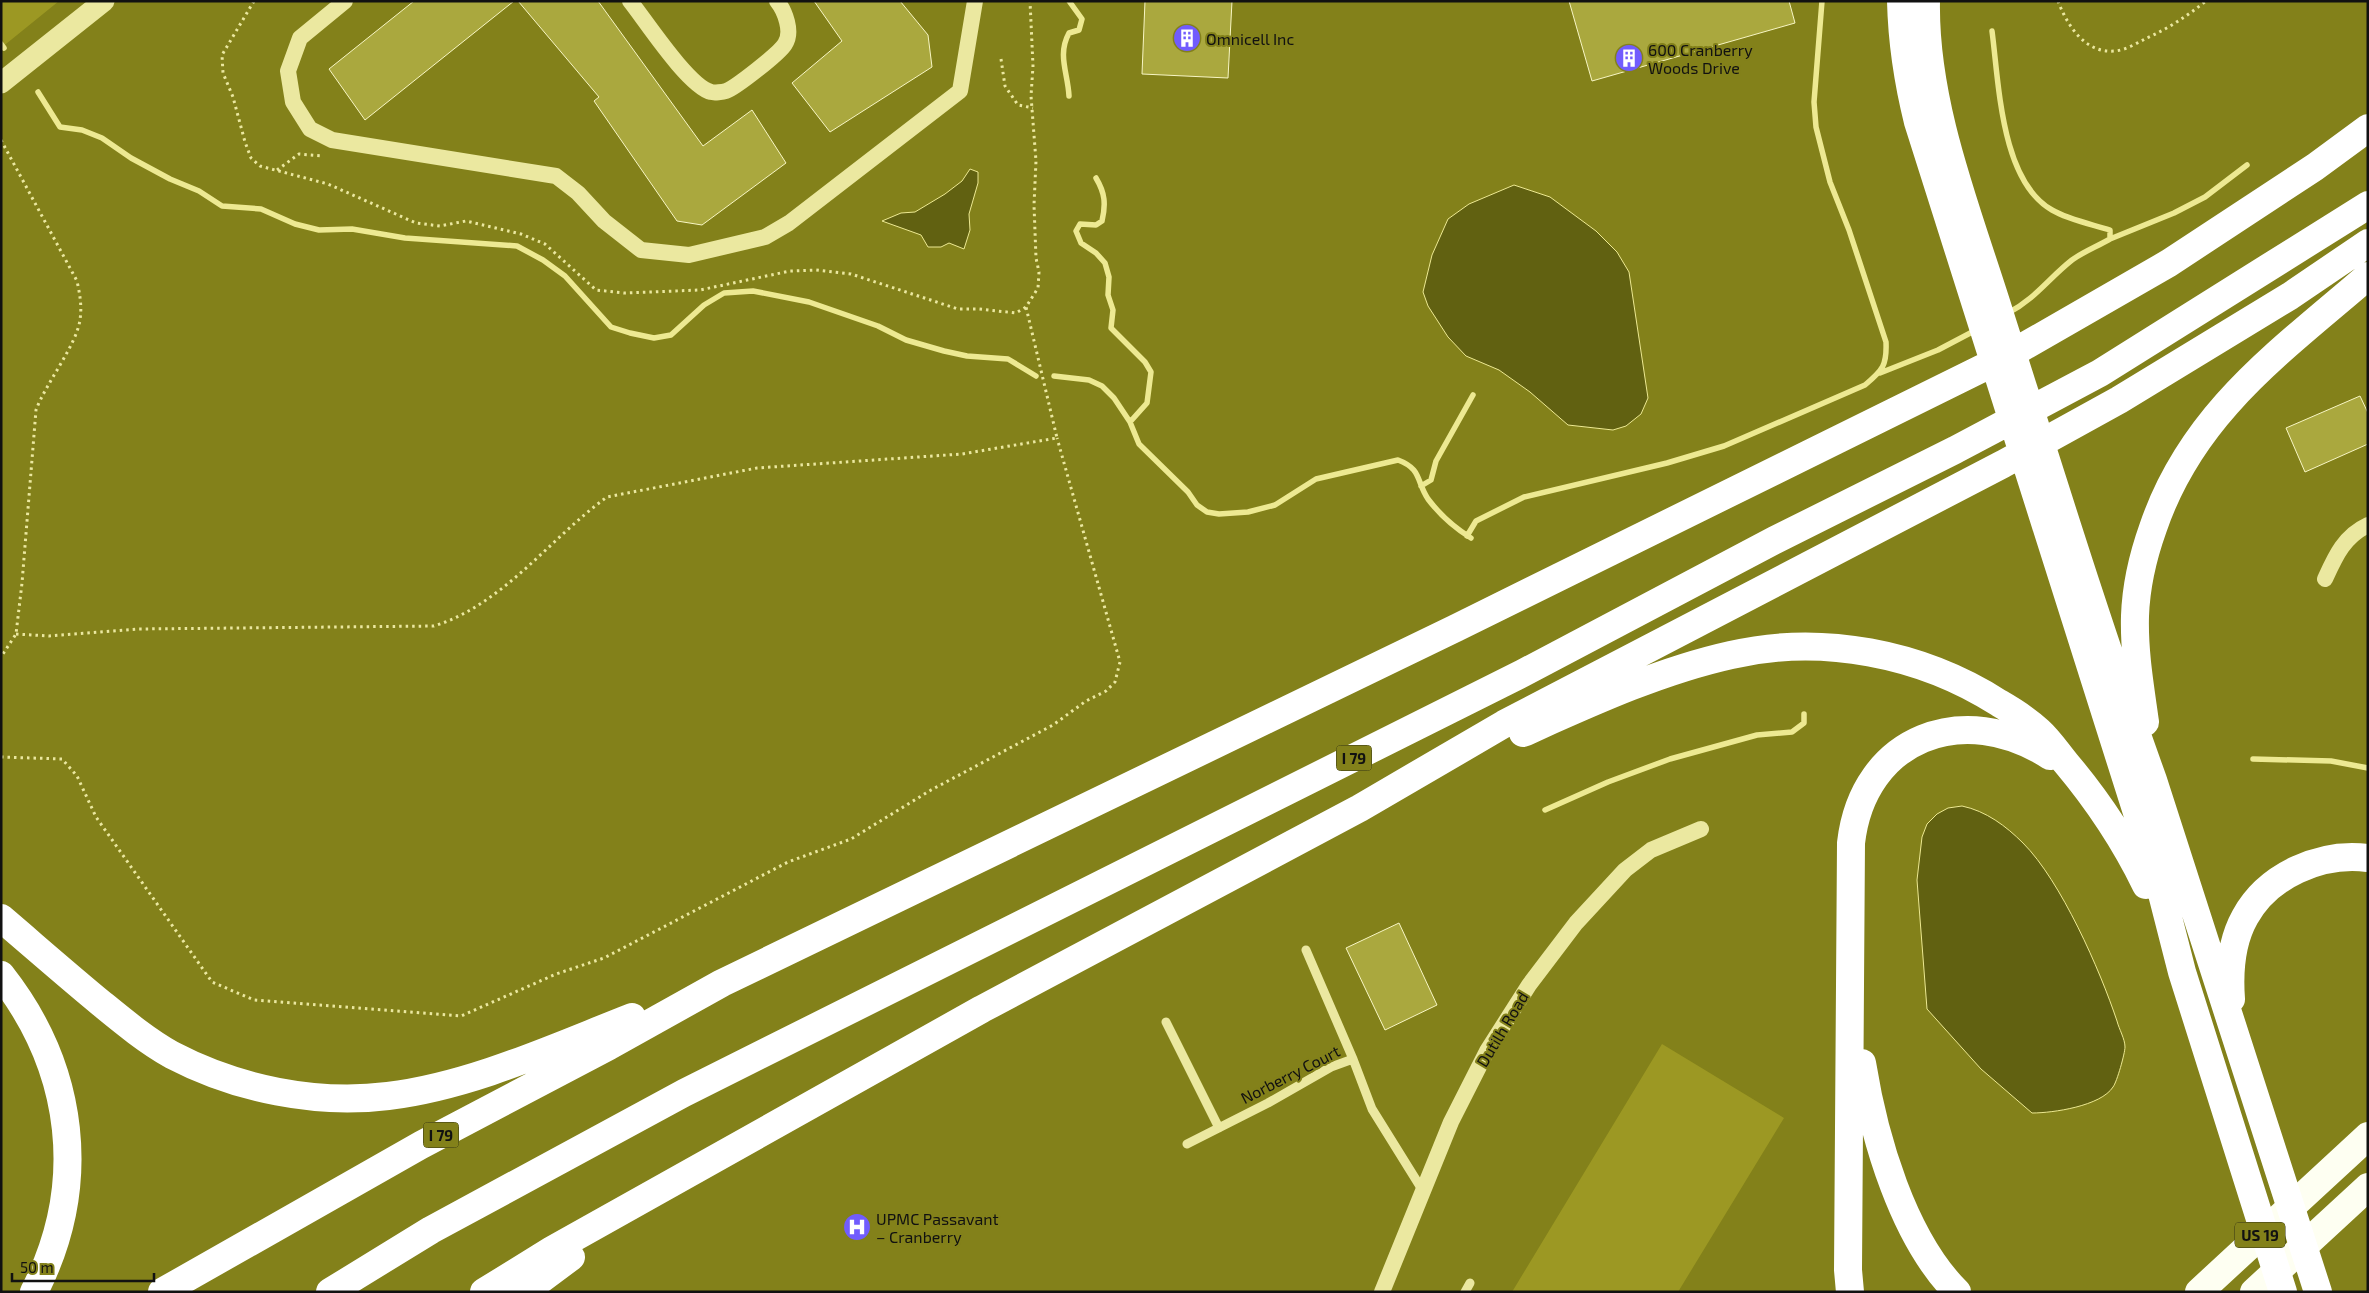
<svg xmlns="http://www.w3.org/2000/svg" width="2369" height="1293" font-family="'Exo 2',sans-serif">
  <rect width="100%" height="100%" fill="#83811a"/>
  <path fill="#9c9823" d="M1 1H59L1 48Z
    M1662 1044 1784 1118 1678 1292H1512Z"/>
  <path fill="#616111" stroke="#ede992" d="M970 169 978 172V183L969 214 970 230 964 249 949 243 941 247H928L921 235 882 221 901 213 915 212 945 194 962 181Z
    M1514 185 1550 197 1596 231 1617 252 1629 272 1648 398 1641 414 1626 426 1613 430 1568 425 1530 392 1499 370 1466 356 1448 337 1428 306 1423 292 1432 255 1448 219 1469 204Z
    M1962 806C1986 811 2006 826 2023 843 2061 881 2100 970 2117 1021 2119 1029 2125 1039 2125 1047 2125 1053 2117 1082 2113 1087 2101 1106 2053 1113 2032 1113L1981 1069 1927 1009 1917 880 1922 837 1927 824 1937 814 1948 808Z"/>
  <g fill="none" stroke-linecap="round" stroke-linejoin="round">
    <path stroke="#ede992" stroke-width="5.5" d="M1992 31C1999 84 2001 181 2052 210 2069 220 2091 224 2110 230V239C2098 246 2083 252 2072 260 2049 278 2035 299 2008 313
      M1 44 4 48
      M38 92 60 127 82 130 102 138 131 158 170 179 199 191 222 206 261 209 295 224 319 230 352 229 405 238 517 246 543 260 565 276 611 327 630 333 654 338 671 335 704 305 724 293 753 291 809 302 878 326 906 340 944 351 967 356 1008 359 1036 376
      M1069 96C1068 73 1057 55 1069 33L1079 30 1082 19 1069 1
      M1096 178C1105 193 1106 204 1102 221L1096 225 1080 224 1076 231 1081 243 1096 253 1105 263 1109 277 1108 295 1113 310 1111 328 1145 362 1151 372 1147 403 1130 422
      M2110 239 2174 213 2205 197 2247 165
      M1880 373 1938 350 1976 330
      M1054 376 1089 380 1102 386 1114 398 1130 422 1139 444 1188 492 1197 505 1207 512 1219 514 1248 512 1275 505 1316 479 1398 460C1422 469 1416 481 1428 499 1440 515 1455 528 1471 538
      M1421 486 1431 480 1436 461 1473 395
      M1467 536 1476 521 1524 497 1667 463 1724 446 1865 385C1883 370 1887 365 1886 342L1849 230 1830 182 1816 127 1814 102 1822 1
      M2253 759 2331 761 2368 768
      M1545 810 1608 782 1670 759 1757 735 1792 732 1804 723V714"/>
  </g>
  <path fill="#aaa83e" stroke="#f8f6c4" d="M414 1H514L365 120 329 69Z
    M518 1H598L703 146 752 110 786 163 702 225 677 221 594 101 599 97Z
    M814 1H900L928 35 932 67 830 132 792 83 842 41Z
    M1145 1H1232L1228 78 1142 74Z
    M1569 1H1789L1795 23 1592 81Z
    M2360 396 2368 413V444L2305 472 2286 428Z
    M1399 923 1437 1005 1385 1030 1346 948Z"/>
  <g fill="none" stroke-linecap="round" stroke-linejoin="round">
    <path stroke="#ebe8a0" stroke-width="3" stroke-dasharray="2.5 4" stroke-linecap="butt" d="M254 1 222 55 223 73 233 97 245 142 251 158 260 166 328 184 416 223 440 226 466 221 521 234 545 244 596 290 624 293 700 290 790 271 816 270 851 274 958 309H979L1016 313 1026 307 1038 288 1039 272 1036 258 1034 205 1036 161 1031 96 1033 66 1030 1
      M2058 1C2067 25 2085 54 2115 51 2126 50 2137 43 2147 38 2169 28 2187 16 2206 1
      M1001 59 1005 86 1018 105 1033 108
      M1 140 77 281C80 295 82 306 80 320 76 346 46 383 36 410L22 583 16 634 1 657
      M277 170 299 154 323 156
      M16 634 49 636 139 629 434 626C504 604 549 539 607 497L757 468 962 454 1057 438 1026 307
      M1 757 62 759 77 776 96 817 212 982 254 1000 461 1016 556 974 604 958 788 862 851 839 931 790 1053 725 1086 701 1106 691 1115 682 1120 662 1057 438"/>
    <path stroke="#ebe8a0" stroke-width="9" d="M1306 950 1353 1059
      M1166 1022 1219 1128
      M1187 1144 1268 1103 1331 1067 1353 1059 1372 1109 1423 1191
      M1465 1292 1470 1283"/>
    <path stroke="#ebe8a0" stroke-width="16" d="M345 1 300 38 288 71 293 102 310 129 332 140 556 176 578 193 604 221 641 250 689 255 765 237 789 223 960 91 975 1
      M630 1C646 21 688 86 711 92 714 93 723 92 726 91 735 88 780 53 785 44 793 32 785 11 777 1
      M2325 579C2335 557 2344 536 2368 525
      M1382 1292 1451 1122 1487 1051 1529 985 1576 923 1625 870 1651 850 1701 829"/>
    <path stroke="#ebe8a0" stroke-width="21" d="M1 83 104 1"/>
    <path stroke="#fefff2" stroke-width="28" d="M2199 1292 2368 1136
      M2254 1292 2368 1187"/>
    <path stroke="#fff" stroke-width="28" d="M1901 1C1902 43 1908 82 1918 122L2159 882 2182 972 2283 1292
      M1926 1C1924 108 1970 217 2001 318 2050 472 2098 628 2153 780L2318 1292
      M2145 722C2140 686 2134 652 2135 616 2136 586 2143 556 2153 528 2192 413 2280 352 2368 276
      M1523 733C1590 703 1659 671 1731 655 1821 634 1921 653 1999 703 2013 711 2027 720 2039 731 2049 740 2057 752 2066 763 2098 801 2124 840 2146 885
      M1 918C35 947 68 976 102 1004 124 1022 147 1041 172 1055 237 1089 316 1105 388 1096 471 1086 555 1047 632 1017
      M1 975C75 1069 89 1185 34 1292
      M2231 999C2229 972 2231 942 2245 917 2268 875 2321 852 2368 858
      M1862 1063C1874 1138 1903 1238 1957 1292
      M162 1292 421 1145 609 1046 722 983 1456 628 2009 355 2169 263 2315 167 2368 128
      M330 1292 431 1230 684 1093 1523 673 1775 540 1955 450 2100 373 2368 205
      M484 1292 552 1250 982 1009 1360 808 1504 724 2003 464 2119 400 2290 296 2368 243
      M524 1292 571 1257
      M1850 1292 1848 1270 1851 843C1863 737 1964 700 2050 756"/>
  </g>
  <defs>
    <g id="building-disc" transform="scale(1.4375)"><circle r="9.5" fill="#715cfd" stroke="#83811a"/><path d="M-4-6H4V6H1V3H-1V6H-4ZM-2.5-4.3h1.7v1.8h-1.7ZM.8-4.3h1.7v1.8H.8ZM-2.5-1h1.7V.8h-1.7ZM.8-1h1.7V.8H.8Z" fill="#fff"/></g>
    <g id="hospital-disc" transform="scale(1.4375)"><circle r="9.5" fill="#715cfd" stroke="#83811a"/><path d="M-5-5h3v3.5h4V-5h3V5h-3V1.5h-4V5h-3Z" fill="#fff"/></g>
  </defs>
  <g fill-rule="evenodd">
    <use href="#building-disc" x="1187" y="38"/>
    <use href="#building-disc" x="1629" y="58"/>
    <use href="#hospital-disc" x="857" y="1227"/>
  </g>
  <g text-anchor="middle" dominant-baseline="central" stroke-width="4" stroke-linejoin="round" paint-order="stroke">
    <g fill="#83811a" stroke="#333314" stroke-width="1">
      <rect x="1336.5" y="745.5" width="35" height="25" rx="4"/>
      <rect x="423.5" y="1122.5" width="35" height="25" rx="4"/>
      <rect x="2235" y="1222.5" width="50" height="25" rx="4"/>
    </g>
    <g font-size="15" font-weight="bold" fill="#111">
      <text x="1354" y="758">I 79</text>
      <text x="441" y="1135">I 79</text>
      <text x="2260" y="1235">US 19</text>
    </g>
    <g font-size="16" fill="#111" stroke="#83811a" text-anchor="start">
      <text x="1206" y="38">Omnicell Inc</text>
      <text x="1648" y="49">600 Cranberry<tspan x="1648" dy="18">Woods Drive</tspan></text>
      <text x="876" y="1218">UPMC Passavant<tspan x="876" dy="18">– Cranberry</tspan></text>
    </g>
    <g font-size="16" fill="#111" stroke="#83811a">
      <text transform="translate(1502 1029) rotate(-59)">Dutilh Road</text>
      <text transform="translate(1290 1074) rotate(-27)">Norberry Court</text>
    </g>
  </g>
  <rect width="2369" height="1293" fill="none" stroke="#111111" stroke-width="5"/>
  <path d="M12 1273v8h142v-8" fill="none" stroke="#111111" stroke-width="2.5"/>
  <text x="20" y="1273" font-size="15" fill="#111111" stroke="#83811a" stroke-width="4" paint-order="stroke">50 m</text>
</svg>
